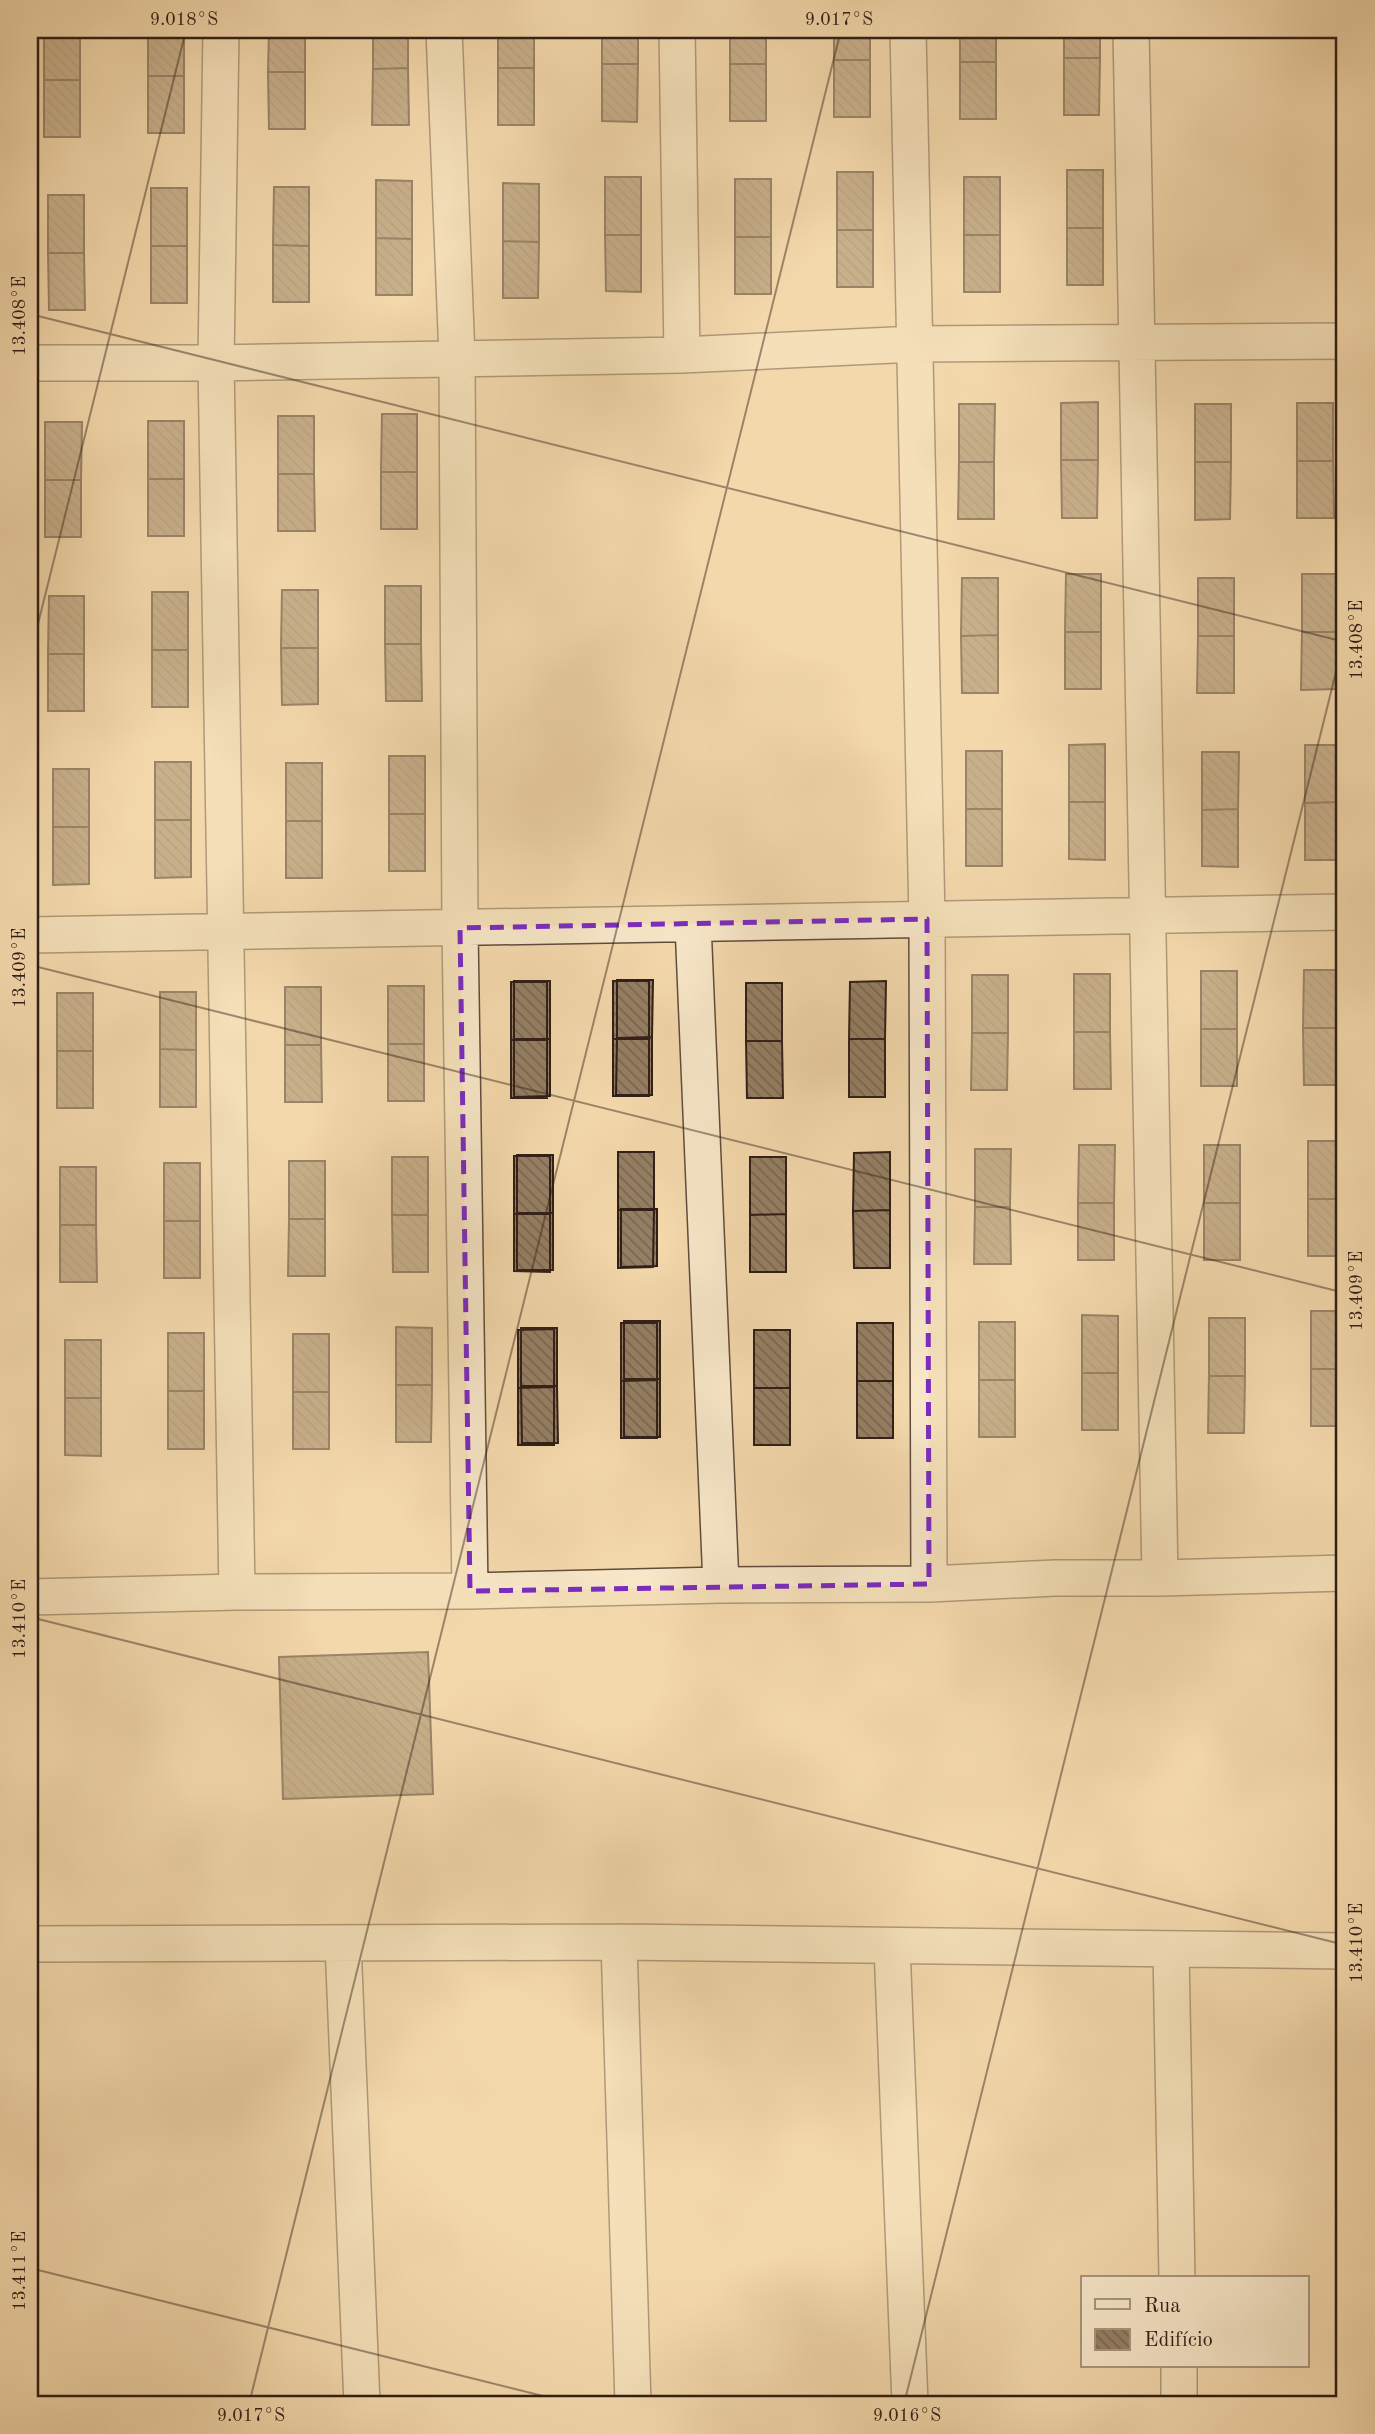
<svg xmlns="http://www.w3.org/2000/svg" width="1375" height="2434" font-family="'Old Standard TT',serif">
  <defs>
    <pattern id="building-back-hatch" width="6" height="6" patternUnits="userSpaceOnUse" patternTransform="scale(1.75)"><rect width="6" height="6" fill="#957f64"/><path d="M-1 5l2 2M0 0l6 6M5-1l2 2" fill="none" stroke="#7a6751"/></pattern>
  </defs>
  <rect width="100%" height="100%" fill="#f3d8ab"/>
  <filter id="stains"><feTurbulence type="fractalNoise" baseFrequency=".00286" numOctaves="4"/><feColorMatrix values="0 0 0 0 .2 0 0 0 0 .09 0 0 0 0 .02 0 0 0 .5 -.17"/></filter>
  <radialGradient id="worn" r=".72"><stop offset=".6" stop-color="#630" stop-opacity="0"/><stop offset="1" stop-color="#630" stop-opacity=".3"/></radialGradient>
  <path fill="url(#building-back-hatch)" stroke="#301e17" stroke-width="2" d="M44 30H80V80H44Z
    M148 30H184V76H148Z
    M269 30H305V72H268Z
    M373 30H408V68L373 69Z
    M498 30H534V68H498Z
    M602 30H638V64H602Z
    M730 30H766V64H730Z
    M834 30H870V60H834Z
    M960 30H996V62H960Z
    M1064 30H1100V58H1064Z
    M1064 58H1100L1099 115H1064Z
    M834 60H870V117H834Z
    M960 62H996V119H960Z
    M602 64H638L637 122 602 121Z
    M730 64H766V121H730Z
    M408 68 409 125H372L373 69Z
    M498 68H534V125H498Z
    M268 72H305V129H269Z
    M148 76H184V133H148Z
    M44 80H80V137H44Z
    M1067 170H1103V228H1067Z
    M837 172H873V230H837Z
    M605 177H641V235H605Z
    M964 177H1000V235H964Z
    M735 179H771V237H735Z
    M376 180 412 181V239L376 238Z
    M503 183 539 184V242L503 241Z
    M274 187H309V246L273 245Z
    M151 188H187V246H151Z
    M48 195H84V253H48Z
    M1067 228H1103V285H1067Z
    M837 230H873V287H837Z
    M605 235H641V292L606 291Z
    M964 235H1000V292H964Z
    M735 237H771V294H735Z
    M376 238 412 239V295H376Z
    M503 241 539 242 538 298H503Z
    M273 245 309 246V302H273Z
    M151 246H187V303H151Z
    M48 253H84L85 310H49Z
    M1098 402V460H1061V403Z
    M1297 403H1333V461H1297Z
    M959 404H995L994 462H959Z
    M1195 404H1231V462H1195Z
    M382 414H417V472H381Z
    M278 416H314V474H278Z
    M148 421H184V479H148Z
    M45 422H82L81 480H45Z
    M1061 460H1098L1097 518H1062Z
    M1297 461H1333L1334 518H1297Z
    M959 462H994V519H958Z
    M1195 462H1231L1230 519 1195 520Z
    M381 472H417V529H381Z
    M278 474H314L315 531H278Z
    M148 479H184V536H148Z
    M45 480H81V537H45Z
    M1066 574H1101V632H1065Z
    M1302 574H1338L1337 632H1302Z
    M962 578H998V635L961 636Z
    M1198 578H1234V636H1198Z
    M385 586H421V644H385Z
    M282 590H318V648H281Z
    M152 592H188V650H152Z
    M49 596H84V654H48Z
    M1065 632H1101V689H1065Z
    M1302 632H1337V689L1301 690Z
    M998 635V693H962L961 636Z
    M1198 636H1234V693H1197Z
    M385 644H421L422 701H386Z
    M281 648H318V704L282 705Z
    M152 650H188V707H152Z
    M48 654H84V711H48Z
    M1105 744V802H1069V745Z
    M1305 745H1341V802L1305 803Z
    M966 751H1002V809H966Z
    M1202 752H1239L1238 809 1202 810Z
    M389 756H425V814H389Z
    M155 762H191V820H155Z
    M286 763H322V821H286Z
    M53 769H89V827H53Z
    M1069 802H1105V860L1069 859Z
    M1341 802V860H1305V803Z
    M966 809H1002V866H966Z
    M1238 809V867L1202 866V810Z
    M389 814H425V871H389Z
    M155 820H191V877L155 878Z
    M286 821H322V878H286Z
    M53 827H89V884L53 885Z
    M1304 970H1340L1339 1028H1303Z
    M1201 971H1237V1029H1201Z
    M1074 974H1110V1032H1074Z
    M972 975H1008V1033H972Z
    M617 980H653L652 1037 617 1038Z
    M514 981H550V1039H514Z
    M613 981H649V1039H613Z
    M886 981 885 1039H849L850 982Z
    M511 982H547V1040H511Z
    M746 983H782V1041H746Z
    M388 986H424V1044H388Z
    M285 987H321V1045H285Z
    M160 992H196V1050L160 1049Z
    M57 993H93V1051H57Z
    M1303 1028H1339L1340 1085H1304Z
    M1201 1029H1237V1086H1201Z
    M1074 1032H1110L1111 1089H1074Z
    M972 1033H1008L1007 1090H971Z
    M652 1037V1095H616L617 1038Z
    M514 1039H550V1096L514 1097Z
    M613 1039H649V1096H613Z
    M849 1039H885V1097H849Z
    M511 1040H547V1098H511Z
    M746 1041H782L783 1098H747Z
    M388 1044H424V1101H388Z
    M285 1045H321L322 1102H285Z
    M160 1049 196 1050V1107H160Z
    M57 1051H93V1108H57Z
    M1308 1141H1344V1199H1308Z
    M1079 1145H1115L1114 1203H1078Z
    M1204 1145H1240V1203H1204Z
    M975 1149H1011L1010 1207H975Z
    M618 1152H654V1210H618Z
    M890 1152V1210L853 1211 854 1153Z
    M517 1155H553V1213H517Z
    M514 1156H550V1214H514Z
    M392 1157H428V1215H392Z
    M750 1157H786V1214L750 1215Z
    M289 1161H325V1219H289Z
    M164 1163H200V1221H164Z
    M60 1167H96V1225H60Z
    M1308 1199H1344V1256H1308Z
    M1078 1203H1114V1260H1078Z
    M1204 1203H1240V1260H1204Z
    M975 1207H1010L1011 1264H974Z
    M621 1209H657V1266L621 1267Z
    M618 1210H654L653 1267 618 1268Z
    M890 1210V1268H854L853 1211Z
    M517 1213H553V1270H517Z
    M514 1214H550V1272L514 1271Z
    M786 1214V1272H750V1215Z
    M392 1215H428V1272H393Z
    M289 1219H325V1276H288Z
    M164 1221H200V1278H164Z
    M60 1225H96L97 1282H60Z
    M1311 1311H1345V1369H1311Z
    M1082 1315 1118 1316V1373H1082Z
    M1209 1318H1245V1376H1209Z
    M624 1321H660V1379H624Z
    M979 1322H1015V1380H979Z
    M621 1323H657V1380L621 1381Z
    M857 1323H893V1381H857Z
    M396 1327 432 1328V1385H396Z
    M521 1328H557V1386H521Z
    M554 1329V1387L518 1388V1330Z
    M754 1330H790V1388H754Z
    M168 1333H204V1391H168Z
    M293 1334H329V1392H293Z
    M65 1340H101V1398H65Z
    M1311 1369H1345V1426H1311Z
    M1082 1373H1118V1430H1082Z
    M1209 1376H1245L1244 1433H1208Z
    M624 1379H660V1437H624Z
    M657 1380V1438H621V1381Z
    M979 1380H1015V1437H979Z
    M857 1381H893V1438H857Z
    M396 1385H432L431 1442H396Z
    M521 1386H557L558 1443H522Z
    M554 1387V1445H518V1388Z
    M754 1388H790V1445H754Z
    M168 1391H204V1449H168Z
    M293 1392H329V1449H293Z
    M65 1398H101V1456L65 1455Z
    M428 1652 433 1794 283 1799 279 1657Z"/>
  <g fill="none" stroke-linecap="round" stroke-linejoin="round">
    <g stroke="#614c3c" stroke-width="38">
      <path id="minor" d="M221 30 216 363 237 1592
        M444 30 457 357 460 928 470 1591
        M677 30 682 355
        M908 30 927 919 929 1584
        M1131 30 1160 1578
        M30 363H216L682 355 915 344 1345 341
        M693 924 721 1585
        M30 935 1345 912
        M30 1597 237 1592 470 1591 721 1585 929 1584 1055 1578H1160L1345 1573
        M619 1942 633 2404
        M343 1943 362 2404
        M30 1944 619 1942 1345 1951
        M892 1946 910 2404
        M1171 1949 1177 2278
        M1179 2366V2404"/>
    </g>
    <use href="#minor" stroke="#f7e6c8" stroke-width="35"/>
  </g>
  <path d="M0 0H1375V2434H0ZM927 919 929 1584 470 1591 460 928Z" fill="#f3d8ab" fill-opacity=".55" fill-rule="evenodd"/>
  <path fill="none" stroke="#7b2cbf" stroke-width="5" stroke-dasharray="14 9" stroke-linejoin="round" d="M927 919 929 1584 470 1591 460 928Z"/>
  <path fill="none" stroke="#301e17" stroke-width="2" stroke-opacity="0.45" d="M30 314 1345 642M30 656 186 30M30 965 1345 1293M30 1617 1345 1945M30 2268 575 2404M249 2404 841 30M904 2404 1345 636"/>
  <rect width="1375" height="2434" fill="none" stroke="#f3d8ab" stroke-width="77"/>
  <rect x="1081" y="2276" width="228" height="91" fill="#f7e6c8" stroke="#a79681" stroke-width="2"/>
  <rect x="1095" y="2299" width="35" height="10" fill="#f7e6c8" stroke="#a79681" stroke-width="2"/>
  <text x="1144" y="2312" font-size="21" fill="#301e17">Rua</text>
  <rect x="1095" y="2329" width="35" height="21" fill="url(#building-back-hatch)" stroke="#a79681" stroke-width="2"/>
  <text x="1144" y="2346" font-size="21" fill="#301e17">Edifício</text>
  <rect x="38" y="38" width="1298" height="2358" fill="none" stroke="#301e17" stroke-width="2.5"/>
  <g font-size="18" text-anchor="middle" fill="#301e17">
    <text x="184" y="25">9.018°S</text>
    <text x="839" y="25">9.017°S</text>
    <text transform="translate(19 316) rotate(-90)" y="6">13.408°E</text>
    <text transform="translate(1356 640) rotate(-90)" y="6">13.408°E</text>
    <text transform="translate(19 968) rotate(-90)" y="6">13.409°E</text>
    <text transform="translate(1356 1291) rotate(-90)" y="6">13.409°E</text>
    <text transform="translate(19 1619) rotate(-90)" y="6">13.410°E</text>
    <text transform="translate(1356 1943) rotate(-90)" y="6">13.410°E</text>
    <text transform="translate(19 2271) rotate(-90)" y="6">13.411°E</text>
    <text x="251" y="2421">9.017°S</text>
    <text x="907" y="2421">9.016°S</text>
  </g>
  <rect width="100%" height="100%" filter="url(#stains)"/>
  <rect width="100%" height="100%" fill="url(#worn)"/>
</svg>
